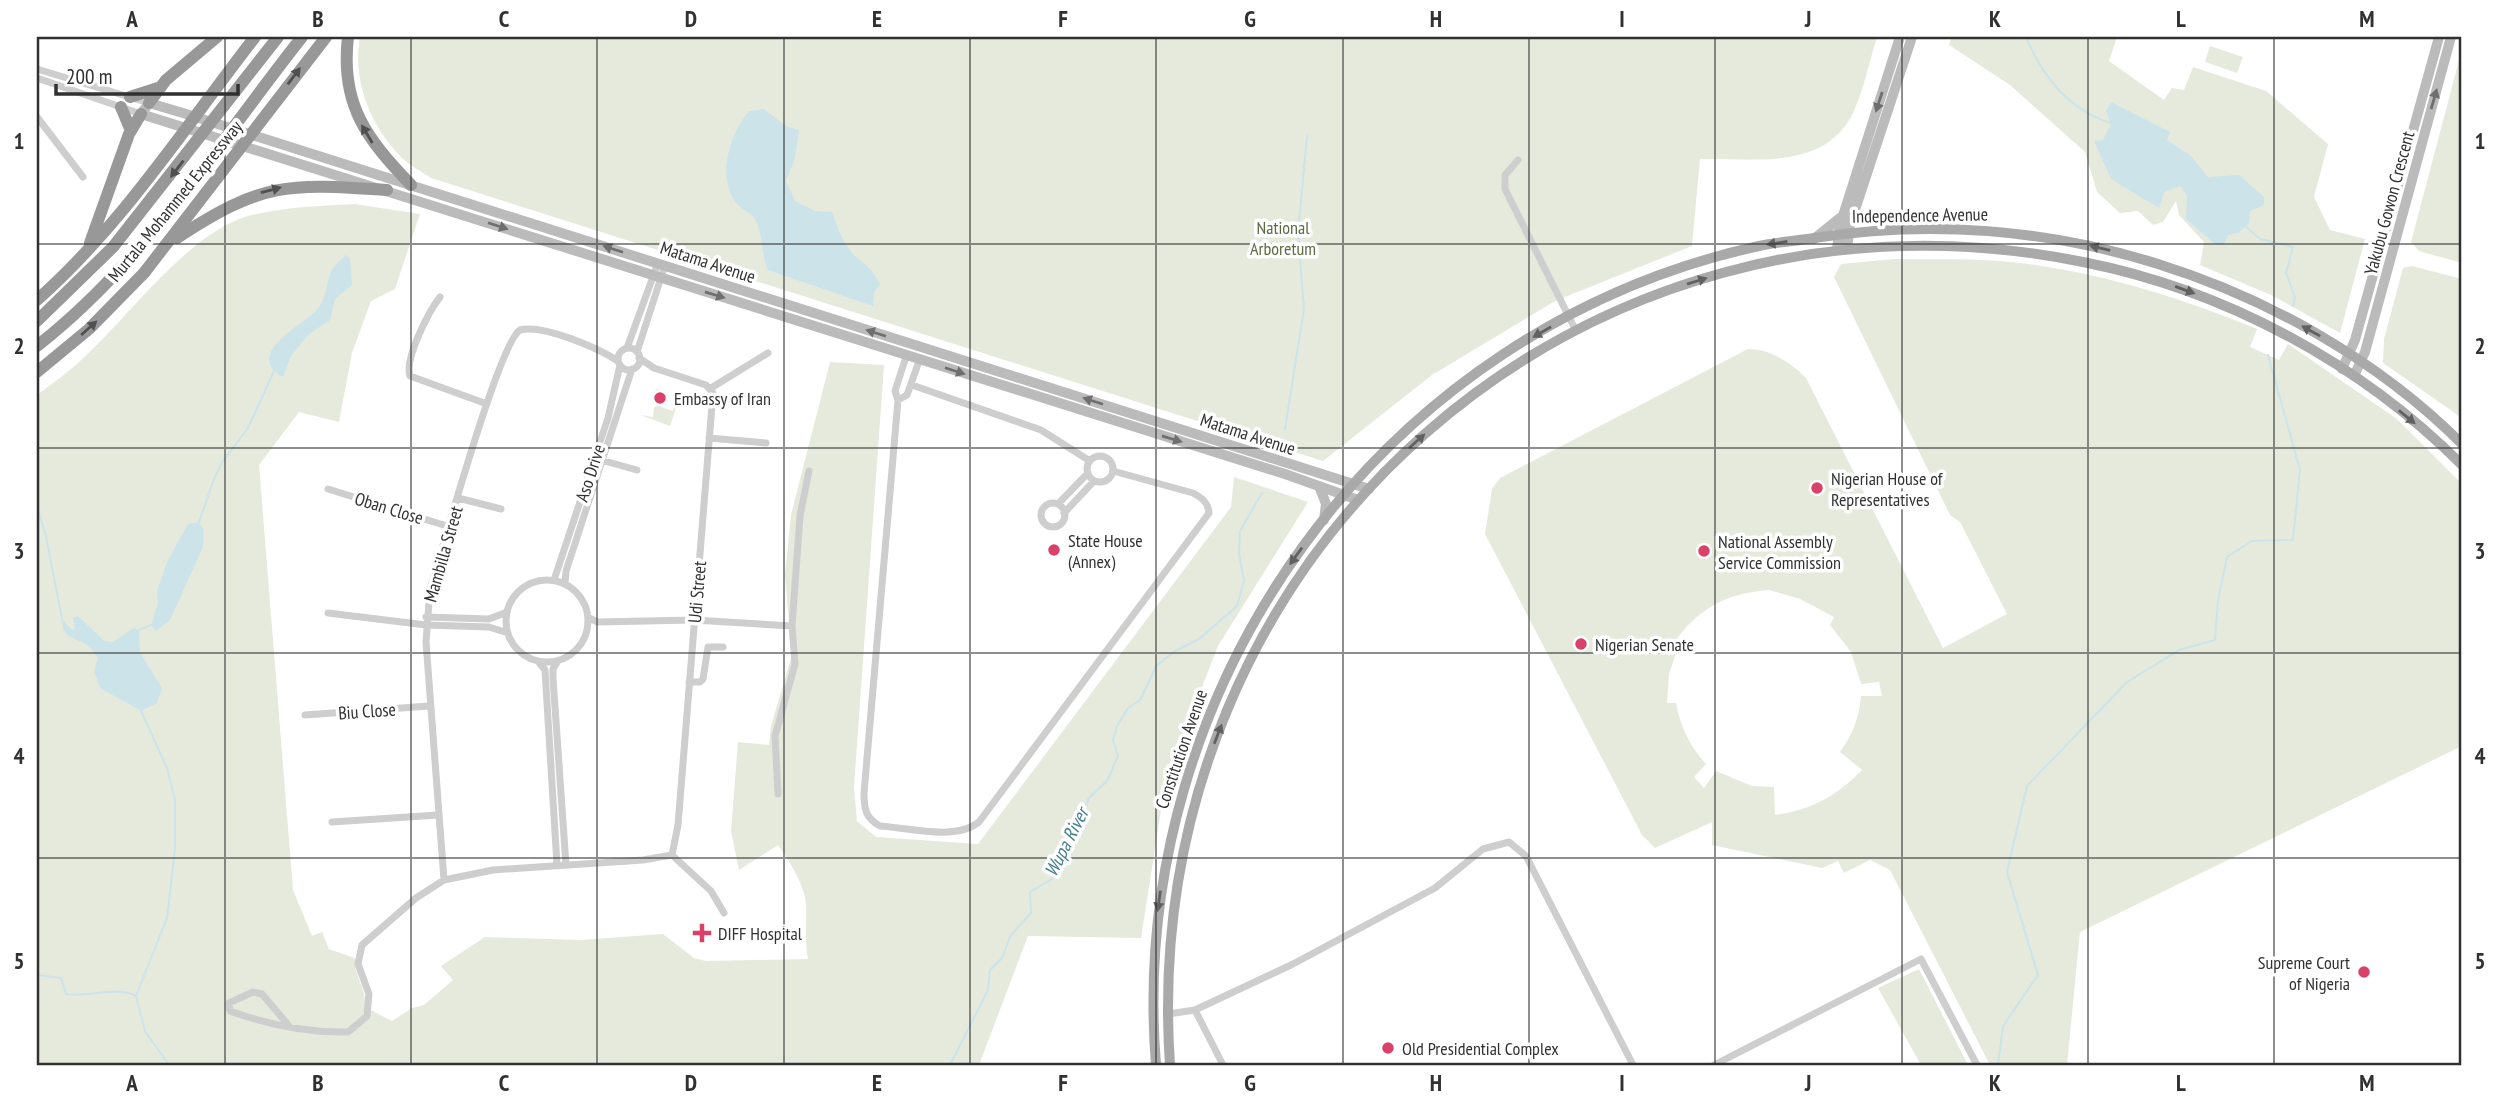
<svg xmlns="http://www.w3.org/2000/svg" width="2499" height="1102" font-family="'PT Sans Narrow',sans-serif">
  <rect width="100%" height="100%" fill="#fff"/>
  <path fill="#e6eadd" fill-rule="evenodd" d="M360 37H1877C1869 62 1864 91 1852 115 1823 171 1752 158 1700 159L1692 246 1555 301 1432 375 1323 461 431 178C421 171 408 165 400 156 370 125 352 80 360 37Z
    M1951 37H2117L2109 61 2164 100 2172 88 2184 90 2193 67 2266 91 2328 144 2314 197 2330 230 2365 239 2340 333 2271 295 2200 265 2204 242 2179 215 2176 201 2163 222 2153 225 2138 211 2120 213 2097 192 2085 152 2010 85 1949 45Z
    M2210 46 2243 57 2237 73 2205 62Z
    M2462 49V263L2419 251 2411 242Z
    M355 204 420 214 395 289 371 301 352 353 339 422 299 412 259 465 293 890 312 936 322 932 329 949 355 958C353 976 367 987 365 1007L392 1021 412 1008 424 1005 453 980 441 966 485 937 580 940 663 934 694 958 706 961 808 959C804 940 807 923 806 904 804 884 790 862 778 845L739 870 731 831 738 742 769 745 771 726 792 655 785 575 791 515 830 362 884 365 854 787 857 821 876 837 978 844 1231 507 1234 477 1308 502 1218 646 1166 779 1141 938 1028 936 979 1065H37V395C51 384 66 374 79 362 127 320 186 234 248 216 283 207 319 206 355 204Z
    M1894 259C1933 260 1972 258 2011 262 2096 271 2179 297 2257 329L2250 347 2279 360 2288 344 2397 419 2462 484V746L2080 932 2067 1065H1990L1890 870 1870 860 1844 873 1838 861 1822 868 1712 845V822L1655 848 1642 835 1485 534 1492 489 1500 478 1748 349C1769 348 1791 363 1806 378L1943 648 2007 614 1960 522 1950 515 1834 277 1841 264ZM1769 590 1800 599 1834 617 1830 625 1851 652 1861 684 1879 682 1882 696H1861C1859 718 1853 734 1840 752L1862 770C1837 796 1811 810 1775 815L1774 787 1752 786 1716 771 1704 788 1694 777 1706 764C1689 745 1681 728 1676 703H1667L1669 674 1678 647 1674 643C1698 608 1727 593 1769 590Z
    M2412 266 2462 279V418L2383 363 2384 339 2403 268Z
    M656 389 661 390 658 394 663 399 661 407 673 411 674 401 678 402 670 426 640 415 653 417 654 407H657L653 400Z
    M1919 969 1968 1065H1921L1878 988Z"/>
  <path fill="#cbe3e9" d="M2111 102 2170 132 2167 140 2190 155 2208 177 2239 175 2264 197V205L2250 211 2249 223 2238 233 2228 235 2224 244 2216 245 2186 219 2187 196 2180 186 2164 192 2159 208 2111 179 2094 141 2103 140 2111 124 2106 111Z
    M764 109 786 126 799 130 795 158 786 181 795 201 815 211 832 212C838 228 843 244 855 256 867 266 873 270 880 284L874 293 873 306 768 270C761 255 763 238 757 223 753 213 744 211 738 205 715 180 730 133 749 111Z
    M345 255 350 258 352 285 335 299 330 320 308 335 291 356 283 377C243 354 301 326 316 311 329 297 325 279 334 267 337 262 342 260 345 255Z
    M199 522 203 529V547L170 620 156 631 151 625 158 604 157 591 167 562 188 524Z
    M78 616 104 641 113 642 134 628 139 630 140 653 162 688 157 703 141 711 100 688 94 671 98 658C95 654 91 648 87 645 73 636 62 639 62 619L72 630 75 628 73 618Z"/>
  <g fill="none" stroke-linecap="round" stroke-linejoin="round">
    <path stroke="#cbe3e9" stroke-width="2" d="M2026 37C2044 79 2069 110 2113 124
      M2244 225 2260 239 2293 247 2286 273 2295 297 2293 306
      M1285 429 1304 309 1298 233 1307 136
      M37 507 46 536 62 619
      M199 522 214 479 223 461 248 428 274 371
      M139 630 151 625
      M37 975 61 978 66 994C89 998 116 985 136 996L145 1031 169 1065
      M136 996 167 918 175 849V800L167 768 141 711
      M950 1065 988 990 990 970 1002 958 1011 935 1031 913 1030 892 1052 879 1089 798 1107 781 1118 756 1113 740 1117 726 1128 708 1140 700 1157 665 1175 651 1199 639 1237 606 1244 581 1239 554 1240 531 1262 493
      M1998 1065 2003 1026 2038 975 2007 872 2027 786 2127 682 2179 650 2215 640 2218 600 2227 557 2252 541 2293 540 2300 470 2268 355"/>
    <path stroke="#cecece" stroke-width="7" d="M37 69 149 103
      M37 78 141 114
      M37 117 83 177
      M1518 160 1505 175V189L1576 331
      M440 297C429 311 404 359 410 376L487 404
      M627 348 658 263
      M618 359a11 11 0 1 1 22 0a11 11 0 1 1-22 0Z
      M637 352 665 265
      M639 358 654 368 706 385 713 393 678 825 672 855
      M905 360 895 391 898 400 864 793C864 808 865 818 880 826 909 828 956 841 979 822L1209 513C1208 502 1202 498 1193 493L1113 471
      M912 385 1041 430 1090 461
      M711 388 768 353
      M898 400 907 395 918 364
      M709 438 766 443
      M1087 469a13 13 0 1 1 26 0a13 13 0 1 1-26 0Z
      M601 460 637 470
      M328 489 450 527
      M458 498 501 509
      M1041 515a12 12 0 1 1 24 0a12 12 0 1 1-24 0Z
      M1058 504 1088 473
      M1064 513 1094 481
      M554 580 608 418 620 365
      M506 621a41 41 0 1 1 82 0a41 41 0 1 1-82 0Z
      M565 584 566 571 632 369
      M328 613 426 625 489 627 508 633
      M426 617 489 619 507 612
      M588 617 597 622 694 620 792 626 800 516 809 471
      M538 661 545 670 557 865
      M558 661 553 669V678L566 865
      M689 682H700L703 679 708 647H723
      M305 715 429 706
      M778 794 775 736 795 664 792 626
      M332 822 438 815
      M444 880 426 642 430 589C442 551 499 343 520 330 543 324 598 348 618 361
      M1195 1010 1223 1065
      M1168 1014 1195 1010 1293 964 1435 888 1483 849 1509 842 1526 856 1633 1065
      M289 1026 262 994 253 992 229 1003 230 1011C266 1024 309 1033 348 1032L367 1016 369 994 358 964 362 945 416 898 444 880 493 870 643 860 672 855 711 891 724 913
      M1714 1065 1921 959 1977 1065"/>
    <path stroke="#bbb" stroke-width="10" d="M1814 239 1840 218
      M1847 248 1850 225 1912 37
      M1837 249 1840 225 1900 37
      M2342 369 2355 340 2439 37
      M2354 376 2365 352 2451 37
      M1319 486 1326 504 1324 520
      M1358 500 1285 474 141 114 149 103 183 113 1369 489"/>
    <path stroke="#a9a9a9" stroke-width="10" d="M1156 1065C1125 685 1383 328 1759 246 1777 242 1796 241 1814 238 1929 220 2047 229 2158 264 2270 299 2379 361 2462 444
      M1170 1065C1135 555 1580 160 2083 262 2225 290 2360 363 2462 465"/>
    <path stroke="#989898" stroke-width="12" d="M348 37C340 105 367 139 411 185
      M130 97 161 87
      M149 103 166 80 217 37
      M121 107 131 131
      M177 238C262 182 287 183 387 190
      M90 243 129 134 141 114
      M37 300C122 225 185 127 255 37
      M37 321 113 247 278 37
      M37 346C145 262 218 143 302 37
      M37 372 89 329 144 273 326 37"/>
  </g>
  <defs><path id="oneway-solid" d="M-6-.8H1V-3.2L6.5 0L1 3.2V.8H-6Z" transform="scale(1.75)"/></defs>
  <g fill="#505050">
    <use href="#oneway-solid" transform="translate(294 76) rotate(-53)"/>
    <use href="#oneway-solid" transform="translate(367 134) rotate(-121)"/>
    <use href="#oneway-solid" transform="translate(177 169) rotate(128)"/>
    <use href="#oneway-solid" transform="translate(271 190) rotate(-15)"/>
    <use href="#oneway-solid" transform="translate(89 328) rotate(-42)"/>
  </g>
  <g fill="#6f6f6f">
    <use href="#oneway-solid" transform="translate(2434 99) rotate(-74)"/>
    <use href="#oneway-solid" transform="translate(1879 102) rotate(108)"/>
    <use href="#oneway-solid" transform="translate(498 226) rotate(18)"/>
    <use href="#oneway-solid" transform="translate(613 249) rotate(-162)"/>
    <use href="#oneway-solid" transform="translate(715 295) rotate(17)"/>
    <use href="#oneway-solid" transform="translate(876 333) rotate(-162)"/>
    <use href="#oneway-solid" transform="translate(955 371) rotate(18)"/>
    <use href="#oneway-solid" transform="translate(1093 401) rotate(-162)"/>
    <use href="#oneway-solid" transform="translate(1172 439) rotate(17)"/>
  </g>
  <g fill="#616161">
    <use href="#oneway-solid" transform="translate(1777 243) rotate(171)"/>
    <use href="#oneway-solid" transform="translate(2100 248) rotate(-167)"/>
    <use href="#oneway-solid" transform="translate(1697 281) rotate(-17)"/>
    <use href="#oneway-solid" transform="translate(2185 290) rotate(20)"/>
    <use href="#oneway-solid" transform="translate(2311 331) rotate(-151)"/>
    <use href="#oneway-solid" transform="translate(1542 332) rotate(150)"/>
    <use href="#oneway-solid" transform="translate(2407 417) rotate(39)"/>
    <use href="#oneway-solid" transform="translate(1417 441) rotate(-42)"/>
    <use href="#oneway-solid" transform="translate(1296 556) rotate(126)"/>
    <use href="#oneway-solid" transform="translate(1218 734) rotate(-69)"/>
    <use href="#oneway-solid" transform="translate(1159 901) rotate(98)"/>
  </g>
  <path fill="none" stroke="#313131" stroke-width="2" stroke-opacity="0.55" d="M225 37V1065M411 37V1065M597 37V1065M784 37V1065M970 37V1065M1156 37V1065M1343 37V1065M1529 37V1065M1715 37V1065M1902 37V1065M2088 37V1065M2274 37V1065M37 244H2462M37 448H2462M37 653H2462M37 858H2462"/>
  <g fill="#da4168" stroke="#fff" stroke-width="2.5">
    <circle cx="660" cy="398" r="7"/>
    <circle cx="1817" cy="488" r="7"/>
    <circle cx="1054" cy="550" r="7"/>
    <circle cx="1704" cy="551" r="7"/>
    <circle cx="1581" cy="644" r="7"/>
    <path d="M698.5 922.5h7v7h7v7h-7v7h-7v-7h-7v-7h7z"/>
    <circle cx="2364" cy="972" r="7"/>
    <circle cx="1388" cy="1048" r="7"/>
  </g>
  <g text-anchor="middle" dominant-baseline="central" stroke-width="7" stroke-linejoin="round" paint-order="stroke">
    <g font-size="18" fill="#313131" stroke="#fff">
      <text transform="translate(175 201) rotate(-51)">Murtala Mohammed Expressway</text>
      <text transform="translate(2389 203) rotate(-75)">Yakubu Gowon Crescent</text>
      <text transform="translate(1920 215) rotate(-1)">Independence Avenue</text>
      <text transform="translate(708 262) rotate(18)">Matama Avenue</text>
      <text transform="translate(1248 434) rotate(18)">Matama Avenue</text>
      <text transform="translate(590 473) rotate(-72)">Aso Drive</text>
      <text transform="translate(389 508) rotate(17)">Oban Close</text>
      <text transform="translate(443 554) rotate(-74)">Mambilla Street</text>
      <text transform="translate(697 592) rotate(-85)">Udi Street</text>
      <text transform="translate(367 711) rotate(-4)">Biu Close</text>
      <text transform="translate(1181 749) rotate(-71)">Constitution Avenue</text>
    </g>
    <g font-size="18" fill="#5c6a41" stroke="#fff">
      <text x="1283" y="227">National<tspan x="1283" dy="21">Arboretum</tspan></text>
    </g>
    <g font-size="18" fill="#313131" stroke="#fff" text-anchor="start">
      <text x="674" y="398">Embassy of Iran</text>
      <text x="1831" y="478">Nigerian House of<tspan x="1831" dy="21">Representatives</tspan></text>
      <text x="1068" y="540">State House<tspan x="1068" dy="21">(Annex)</tspan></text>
      <text x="1718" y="541">National Assembly<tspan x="1718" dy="21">Service Commission</tspan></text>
      <text x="1595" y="644">Nigerian Senate</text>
      <text x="718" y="933">DIFF Hospital</text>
      <text x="2350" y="962" text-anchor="end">Supreme Court<tspan x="2350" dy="21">of Nigeria</tspan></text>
      <text x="1402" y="1048">Old Presidential Complex</text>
    </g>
    <g font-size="19" font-style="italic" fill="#437f8e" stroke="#fff">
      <text transform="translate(1066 842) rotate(-63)">Wupa River</text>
    </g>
  </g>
  <rect width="2499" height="1102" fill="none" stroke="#ffffff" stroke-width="77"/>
  <path d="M56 84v10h182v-10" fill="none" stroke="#313131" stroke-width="3.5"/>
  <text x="66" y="84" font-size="21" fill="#313131" stroke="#ffffff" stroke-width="5" paint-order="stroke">200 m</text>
  <rect x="38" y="38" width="2422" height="1026" fill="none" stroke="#313131" stroke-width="2.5"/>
  <g font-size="23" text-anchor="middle" font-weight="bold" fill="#313131">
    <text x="132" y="27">A</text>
    <text x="318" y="27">B</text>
    <text x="504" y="27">C</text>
    <text x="691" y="27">D</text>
    <text x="877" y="27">E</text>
    <text x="1063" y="27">F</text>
    <text x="1250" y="27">G</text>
    <text x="1436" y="27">H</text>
    <text x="1622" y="27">I</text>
    <text x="1808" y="27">J</text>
    <text x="1995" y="27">K</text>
    <text x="2181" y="27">L</text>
    <text x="2367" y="27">M</text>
    <text x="19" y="149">1</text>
    <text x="2480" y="149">1</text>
    <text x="19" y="354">2</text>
    <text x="2480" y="354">2</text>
    <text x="19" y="559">3</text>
    <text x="2480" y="559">3</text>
    <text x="19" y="764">4</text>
    <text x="2480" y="764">4</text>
    <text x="19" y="969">5</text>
    <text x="2480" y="969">5</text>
    <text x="132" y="1091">A</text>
    <text x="318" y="1091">B</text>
    <text x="504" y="1091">C</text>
    <text x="691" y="1091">D</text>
    <text x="877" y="1091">E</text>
    <text x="1063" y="1091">F</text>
    <text x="1250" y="1091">G</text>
    <text x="1436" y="1091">H</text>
    <text x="1622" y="1091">I</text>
    <text x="1808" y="1091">J</text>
    <text x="1995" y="1091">K</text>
    <text x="2181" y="1091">L</text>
    <text x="2367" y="1091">M</text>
  </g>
</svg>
